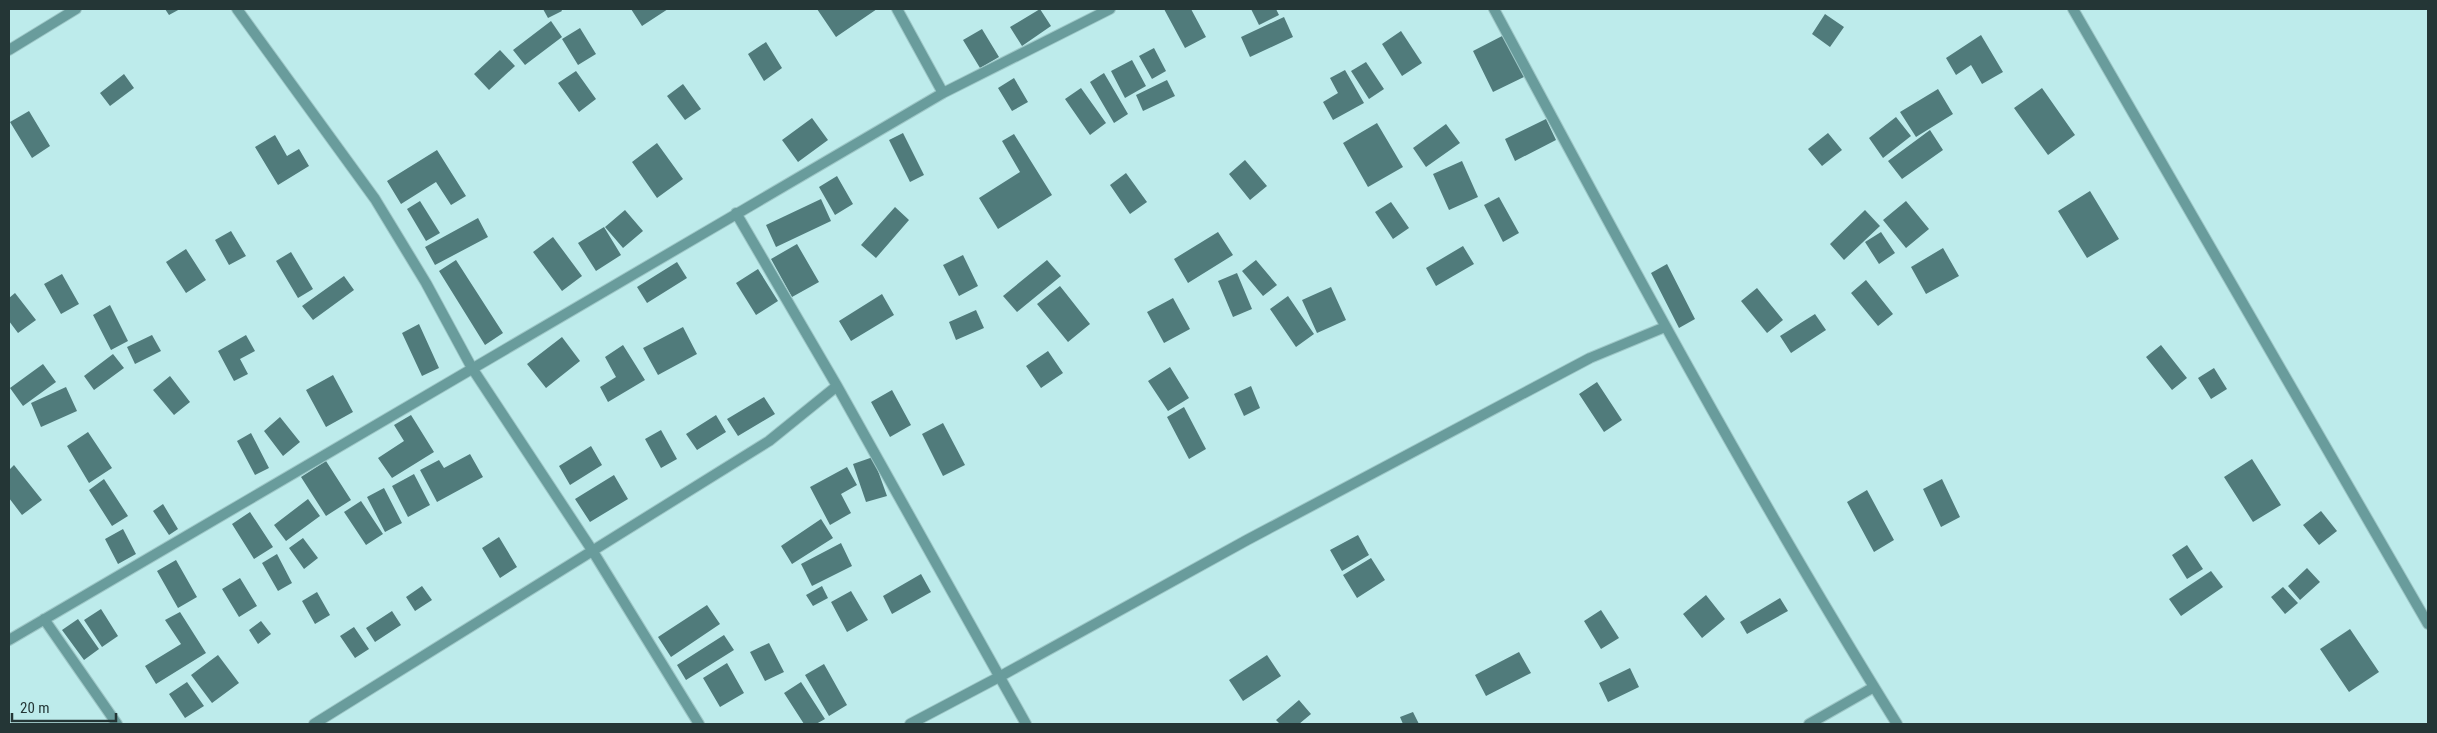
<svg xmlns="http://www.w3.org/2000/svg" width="2437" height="733" font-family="'Roboto Condensed',sans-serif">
  <rect width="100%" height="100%" fill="#bdebeb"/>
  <path fill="#507b7b" d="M165 9H180L169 15Z
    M543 9H561L562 11 548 18Z
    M631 9H668L642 26Z
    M817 9H877L836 37Z
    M1040 9 1051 26 1022 46 1010 27Z
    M1164 9H1191L1206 37 1185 48Z
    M1251 9H1276L1279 15 1259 25Z
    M1825 14 1844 27 1830 47 1812 34Z
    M1284 17 1293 37 1250 57 1241 37Z
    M551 21 562 37 525 65 513 50Z
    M580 28 596 54 578 65 562 39Z
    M982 29 999 57 980 68 963 40Z
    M1401 31 1422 63 1402 76 1382 44Z
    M1506 34 1526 76 1493 92 1473 51Z
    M1981 35 2003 72 1982 84 1971 65 1956 75 1946 58Z
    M766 42 782 68 764 81 748 54Z
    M1154 48 1166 71 1152 79 1139 56Z
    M500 50 515 66 489 90 474 74Z
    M1132 60 1146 86 1125 98 1111 71Z
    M1366 62 1384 89 1369 99 1351 71Z
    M1345 70 1364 103 1333 120 1323 102 1338 93 1330 78Z
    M576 71 596 99 579 112 558 83Z
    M1104 73 1128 114 1114 123 1090 82Z
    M124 74 134 88 110 106 100 93Z
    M1014 78 1028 102 1012 111 998 88Z
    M1167 80 1175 96 1143 111 1136 95Z
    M683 84 701 109 685 120 667 96Z
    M1081 88 1106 123 1090 135 1065 99Z
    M2042 88 2075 135 2048 155 2014 108Z
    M1938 89 1953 114 1916 137 1900 112Z
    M29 111 50 146 32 158 10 122Z
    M1896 117 1911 136 1883 158 1869 138Z
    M812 118 828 140 798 162 782 140Z
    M1546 119 1556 140 1515 161 1505 139Z
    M1377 123 1403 167 1368 187 1343 143Z
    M1446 124 1460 143 1426 167 1413 148Z
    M1930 130 1943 150 1902 179 1888 161Z
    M903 133 924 175 910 182 889 140Z
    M1828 133 1842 150 1822 166 1808 149Z
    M1014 134 1052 195 998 229 979 198 1020 172 1002 141Z
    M275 135 287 156 299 149 309 166 278 185 255 147Z
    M657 143 683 179 657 198 632 162Z
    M437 150 466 196 451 205 436 182 401 204 387 181Z
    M1245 160 1267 186 1250 200 1229 174Z
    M1462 161 1478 197 1449 210 1433 174Z
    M1126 173 1147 202 1130 214 1110 185Z
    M837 176 853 204 835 215 819 187Z
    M2090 191 2119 239 2087 258 2058 211Z
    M1499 197 1519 233 1503 242 1484 205Z
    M821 199 831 221 776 247 766 225Z
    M420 201 440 233 426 241 407 209Z
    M1906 201 1929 229 1906 248 1883 220Z
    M1391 202 1409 228 1393 239 1375 212Z
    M895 207 909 220 876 258 861 245Z
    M625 210 643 231 623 248 605 227Z
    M1865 210 1880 226 1844 260 1830 244Z
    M478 218 488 237 435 265 425 247Z
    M604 227 621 255 596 271 578 243Z
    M231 231 246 256 229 265 215 240Z
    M1218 232 1233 255 1188 283 1174 259Z
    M1881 232 1895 253 1879 264 1865 242Z
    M553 237 582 276 562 291 533 252Z
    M797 244 819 282 792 297 771 259Z
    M1463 246 1474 264 1436 286 1426 268Z
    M1943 248 1959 276 1926 294 1911 267Z
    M186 249 206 280 186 293 166 262Z
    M291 252 313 289 298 298 276 261Z
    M963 255 978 286 959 296 943 265Z
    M456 260 503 333 485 345 439 271Z
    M1047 260 1061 276 1017 312 1003 296Z
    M1256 260 1277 285 1263 296 1242 271Z
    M677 262 687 278 647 303 637 287Z
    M1667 264 1695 319 1679 328 1651 273Z
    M758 269 778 301 756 315 736 283Z
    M1237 273 1252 309 1233 317 1218 281Z
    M62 274 79 304 61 314 44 284Z
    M344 276 354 290 313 320 302 306Z
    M1866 280 1893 314 1878 326 1851 293Z
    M1060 286 1090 324 1068 342 1037 304Z
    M1331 287 1346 320 1317 333 1302 300Z
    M1757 288 1783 320 1767 333 1741 301Z
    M15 293 36 320 18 333 9 321V298Z
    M882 294 894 315 851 341 839 321Z
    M1288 296 1314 334 1296 347 1270 309Z
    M1173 298 1190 329 1164 343 1147 312Z
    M110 305 128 341 111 350 93 315Z
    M976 310 984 328 956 340 949 322Z
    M1815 314 1826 330 1791 353 1780 336Z
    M419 324 439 368 422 376 402 333Z
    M683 327 697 354 658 375 643 348Z
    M152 335 161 351 135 364 127 347Z
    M246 335 255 351 240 359 248 374 234 381 218 351Z
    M562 337 580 361 546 388 527 364Z
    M623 345 645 380 608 402 600 387 616 377 605 357Z
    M2161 345 2187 378 2172 390 2146 357Z
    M1048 351 1063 373 1041 388 1026 366Z
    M113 354 124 368 94 390 84 376Z
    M43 364 56 382 23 406 10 388Z
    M1170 367 1189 398 1168 411 1148 381Z
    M2214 368 2227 389 2211 399 2198 378Z
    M333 375 353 412 326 427 306 390Z
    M170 376 190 402 174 415 153 390Z
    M1597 382 1622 420 1604 432 1579 394Z
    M1251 386 1260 408 1244 416 1234 394Z
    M66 387 77 411 41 427 31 403Z
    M892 390 911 425 890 437 871 402Z
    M764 397 775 414 738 436 727 419Z
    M1184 407 1206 449 1189 459 1167 417Z
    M411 415 434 452 392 478 378 458 404 441 394 425Z
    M716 415 726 432 697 450 686 434Z
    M280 417 300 442 283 456 264 431Z
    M943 423 965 465 943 476 922 434Z
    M661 430 677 459 661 468 645 439Z
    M88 432 112 468 89 483 67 446Z
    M251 433 269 468 255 475 237 441Z
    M591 446 602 465 570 485 559 466Z
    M470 454 483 477 437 502 420 470 439 460 444 468Z
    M873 457 887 496 866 502 853 464Z
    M2252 459 2281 505 2253 522 2224 477Z
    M326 461 351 500 326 516 301 477Z
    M14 465 42 500 22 515 9 498V470Z
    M847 467 857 485 841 494 851 513 830 525 810 487Z
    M414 474 430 505 408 517 392 486Z
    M614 475 628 499 590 522 575 499Z
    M104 479 128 516 112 526 89 490Z
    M1942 479 1960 517 1941 527 1923 489Z
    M384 488 402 523 385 532 367 497Z
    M1867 490 1894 540 1874 552 1847 502Z
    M308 499 320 516 286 541 274 525Z
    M361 501 383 534 366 545 344 512Z
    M163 504 178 529 169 535 153 511Z
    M2321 511 2337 531 2319 545 2303 525Z
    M250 512 273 547 254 559 232 524Z
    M821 519 833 538 792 564 781 546Z
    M123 529 136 554 118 564 105 539Z
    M1358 535 1369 555 1342 571 1330 550Z
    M499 537 517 567 500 578 482 548Z
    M303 538 318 558 304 569 289 548Z
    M841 543 852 566 812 586 801 564Z
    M2187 545 2203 569 2187 579 2172 555Z
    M277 554 292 583 278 591 262 563Z
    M1371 558 1385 580 1357 598 1343 575Z
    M176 560 197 597 178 608 157 571Z
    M2307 568 2320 582 2300 600 2288 586Z
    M2211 571 2223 587 2181 616 2169 599Z
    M921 574 931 592 892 614 883 596Z
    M240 578 257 606 239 617 222 589Z
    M422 586 432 600 415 611 406 597Z
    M822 586 828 598 813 606 806 595Z
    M2283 587 2298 603 2285 614 2271 597Z
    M851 591 868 620 847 632 831 602Z
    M317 592 330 615 315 624 302 601Z
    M1706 595 1725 619 1702 638 1683 614Z
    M1780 598 1788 611 1747 634 1740 622Z
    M707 605 720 624 671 657 658 637Z
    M101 609 118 636 102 647 84 620Z
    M1601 610 1619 638 1601 649 1584 621Z
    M392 611 401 625 375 642 366 628Z
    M180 612 206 653 156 684 145 666 181 644 165 620Z
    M78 619 99 649 84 660 62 630Z
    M261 621 271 634 258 644 249 630Z
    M354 627 369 649 355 658 340 636Z
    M2350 629 2379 672 2349 692 2320 649Z
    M724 635 734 650 686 680 677 665Z
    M769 643 784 672 765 681 750 652Z
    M1519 652 1531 673 1486 696 1475 675Z
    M218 655 239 683 212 703 191 675Z
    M1267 655 1281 676 1243 701 1229 680Z
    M727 663 744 693 720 707 703 678Z
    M824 664 847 705 829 716 805 675Z
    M1630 668 1639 687 1608 702 1599 683Z
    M187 682 204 706 185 718 169 694Z
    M801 682 825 719 816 724H804L784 693Z
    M1299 700 1311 714 1299 724H1280L1276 720Z
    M1413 712 1419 724H1403L1400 717Z"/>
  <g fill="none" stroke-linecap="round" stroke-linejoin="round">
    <g stroke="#9ec7c7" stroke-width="12">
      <path id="street" d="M237 9 375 199 426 283 472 368 592 550 699 724
        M897 9 943 93
        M1494 9C1623 250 1752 491 1897 724
        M2073 9 2428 624
        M9 50 76 9
        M736 213 837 386 1026 724
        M44 619 117 724
        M9 640 943 93 1110 9
        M314 724 769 441 837 386
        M910 724 999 677 1247 540 1590 358 1665 327
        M1809 724 1874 687"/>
    </g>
    <use href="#street" stroke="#699c9c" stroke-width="10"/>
  </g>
  <rect width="2437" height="733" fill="none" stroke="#243636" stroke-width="20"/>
  <path d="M12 713v8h104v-8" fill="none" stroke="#243636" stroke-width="2.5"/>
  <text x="20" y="713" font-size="15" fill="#243636" stroke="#bdebeb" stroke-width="4" paint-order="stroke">20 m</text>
</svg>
